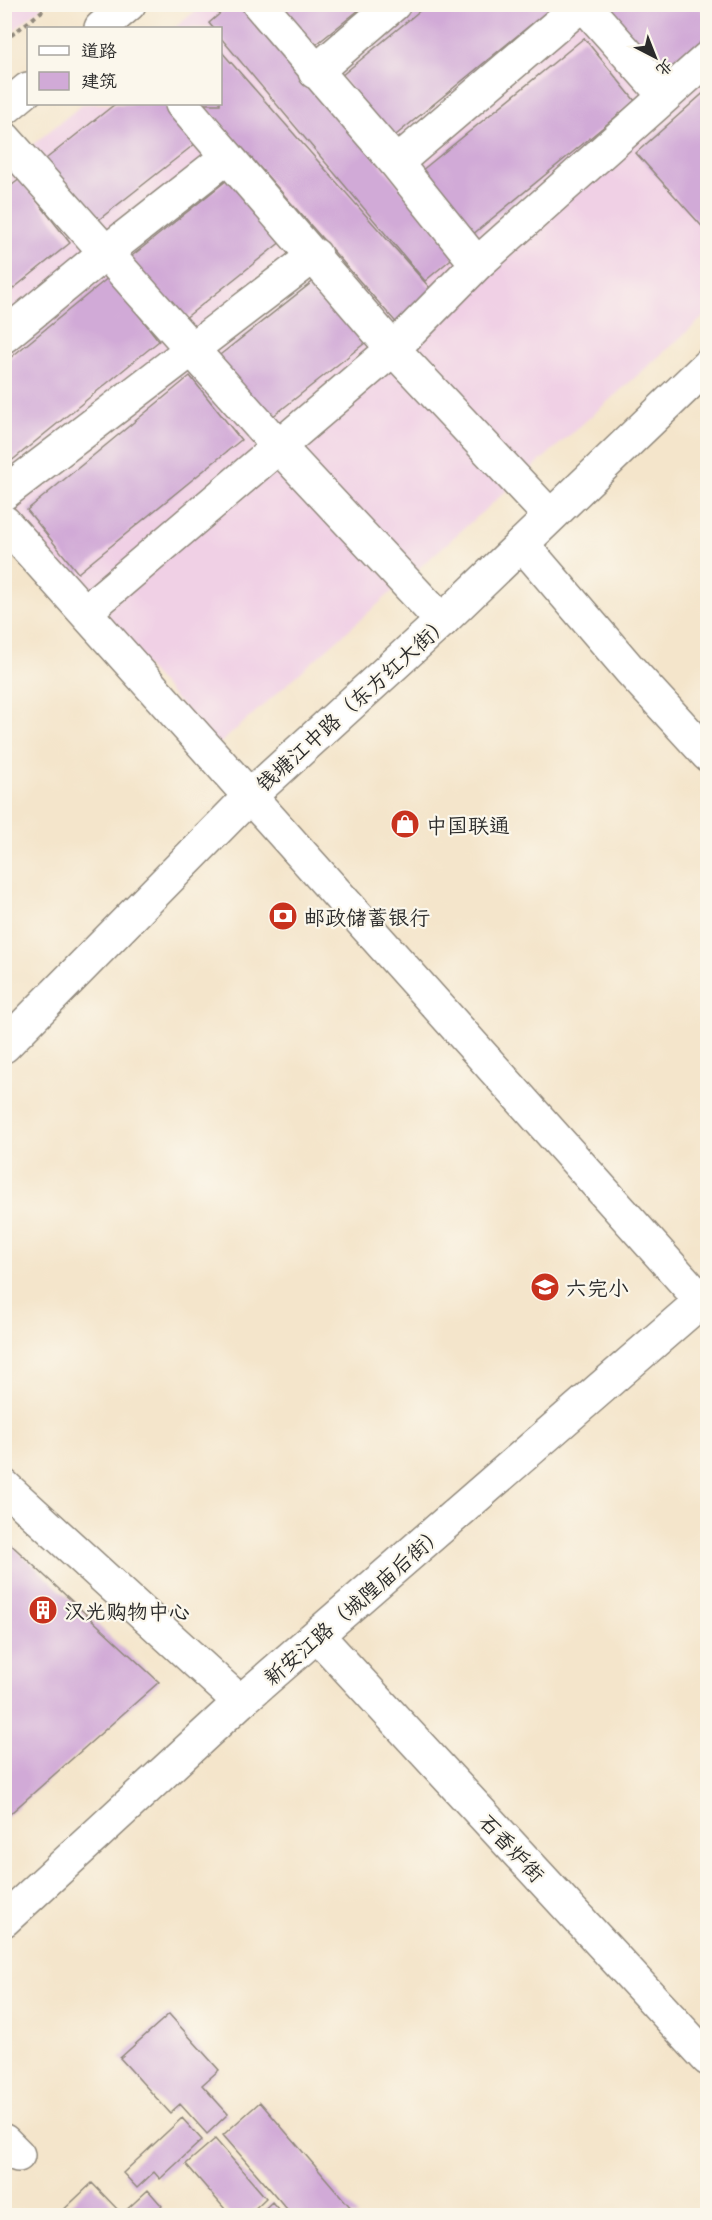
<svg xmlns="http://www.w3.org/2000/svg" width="712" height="2220" font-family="'Playpen Sans','LXGW WenKai TC',sans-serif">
  <rect width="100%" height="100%" fill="#fbf7ec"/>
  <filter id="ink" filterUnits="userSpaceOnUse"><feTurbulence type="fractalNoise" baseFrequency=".0167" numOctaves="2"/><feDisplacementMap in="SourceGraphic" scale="12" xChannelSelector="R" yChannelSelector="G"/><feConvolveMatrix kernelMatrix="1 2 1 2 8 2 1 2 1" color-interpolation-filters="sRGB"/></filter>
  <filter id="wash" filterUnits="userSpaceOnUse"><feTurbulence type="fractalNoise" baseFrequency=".008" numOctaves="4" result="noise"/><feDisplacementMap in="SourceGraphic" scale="24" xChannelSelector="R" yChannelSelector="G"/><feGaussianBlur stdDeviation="1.35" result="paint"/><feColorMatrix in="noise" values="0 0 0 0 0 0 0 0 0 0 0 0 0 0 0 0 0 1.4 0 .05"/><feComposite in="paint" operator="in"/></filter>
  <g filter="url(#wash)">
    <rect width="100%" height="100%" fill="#f4e5cb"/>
    <path fill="#f0d0e5" d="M5 4H44V5L5 37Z
      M203 5H707V314L217 746 5 507V167L83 104H220V28H174Z"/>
    <g id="blocks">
      <path fill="#d1aad7" d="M231 4H246L456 255 425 281 220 37V28H213L209 23Z
        M428 4H556L391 139 341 76Z
        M593 4H697L708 17V39L659 81Z
        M279 5H365L313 47Z
        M584 38 635 101 472 235 421 171Z
        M220 50 437 296 401 328 204 104H220Z
        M708 89V233L636 153Z
        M115 104H164L196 143 92 225 42 162Z
        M231 177 282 241 179 323 128 259Z
        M20 179 70 243 4 296V191Z
        M320 276 370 339 267 421 216 358Z
        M109 277 159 341 4 467V363Z
        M190 376 241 440 78 573 27 510Z
        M4 1538 159 1682 4 1819Z
        M169 2014 219 2070 202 2085 228 2114 207 2134 180 2104 170 2113 120 2058Z
        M260 2102 358 2216H293L223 2135Z
        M182 2118 202 2140 160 2179 154 2172 137 2188 123 2173Z
        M215 2139 266 2198 247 2216H231L186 2164Z
        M92 2183 122 2214 148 2190 162 2206 152 2216H57Z
        M272 2202 284 2216H257Z"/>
    </g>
  </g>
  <g filter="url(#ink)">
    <use href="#blocks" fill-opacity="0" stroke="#90887b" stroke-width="1.5"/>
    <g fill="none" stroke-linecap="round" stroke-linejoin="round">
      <g stroke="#90887b" stroke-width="36">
        <path id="minor" d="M259 4 396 163 477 264
          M583 4 664 95
          M315 72 394 4
          M182 104 393 349 550 516
          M4 138 278 446 442 621
          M396 163 582 4
          M4 336 106 252 227 157
          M4 493 315 255
          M4 522 708 1308
          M522 544 630 670 708 755
          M85 612 393 349 477 264 708 58
          M4 1486 240 1702
          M317 1635 708 2059
          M4 1920 240 1702 708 1295
          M4 2141 18 2155"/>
      </g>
      <g stroke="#90887b" stroke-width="36">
        <path id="major" d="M101 28 129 4
          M4 109 28 89
          M4 1046 250 796 442 621 708 365"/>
      </g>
      <path stroke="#90887b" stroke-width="4" stroke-dasharray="4.5 4.5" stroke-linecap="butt" d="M4 41 51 4"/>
      <use href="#minor" stroke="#fff" stroke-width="33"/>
      <use href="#major" stroke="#fff" stroke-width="33"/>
    </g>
  </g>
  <defs>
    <g id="shop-disc" transform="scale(1.5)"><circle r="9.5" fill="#c8321e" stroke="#fbf7ec"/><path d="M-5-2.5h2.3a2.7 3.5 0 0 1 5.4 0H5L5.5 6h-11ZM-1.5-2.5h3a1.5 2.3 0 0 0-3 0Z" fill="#fff"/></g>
    <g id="bank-disc" transform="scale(1.5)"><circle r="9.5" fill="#c8321e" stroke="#fbf7ec"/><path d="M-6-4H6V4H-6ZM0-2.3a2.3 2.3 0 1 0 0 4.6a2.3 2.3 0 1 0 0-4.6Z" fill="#fff"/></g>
    <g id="school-disc" transform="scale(1.5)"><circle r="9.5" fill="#c8321e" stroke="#fbf7ec"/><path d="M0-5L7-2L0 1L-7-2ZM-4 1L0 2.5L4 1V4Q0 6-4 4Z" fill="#fff"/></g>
    <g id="building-disc" transform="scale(1.5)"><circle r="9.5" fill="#c8321e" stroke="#fbf7ec"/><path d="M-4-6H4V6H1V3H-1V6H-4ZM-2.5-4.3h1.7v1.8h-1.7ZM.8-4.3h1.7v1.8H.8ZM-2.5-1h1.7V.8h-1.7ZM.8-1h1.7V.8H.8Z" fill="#fff"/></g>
  </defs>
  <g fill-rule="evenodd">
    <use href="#shop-disc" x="405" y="824"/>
    <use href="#bank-disc" x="283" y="916"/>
    <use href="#school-disc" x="545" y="1287"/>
    <use href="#building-disc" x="43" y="1610"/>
  </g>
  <g text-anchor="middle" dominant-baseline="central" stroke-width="4.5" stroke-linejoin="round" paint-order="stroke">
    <g font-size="21" fill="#2b2b2b" stroke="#fbf7ec">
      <text transform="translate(352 702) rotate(-42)">钱塘江中路（东方红大街）</text>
      <text transform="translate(353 1604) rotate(-41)">新安江路（城隍庙后街）</text>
      <text transform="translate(513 1847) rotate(47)">石香炉街</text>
    </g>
    <g font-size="21" fill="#2b2b2b" stroke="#fbf7ec" text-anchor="start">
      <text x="426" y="824">中国联通</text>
      <text x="304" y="916">邮政储蓄银行</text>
      <text x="566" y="1287">六完小</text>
      <text x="64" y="1610">汉光购物中心</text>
    </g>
  </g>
  <rect width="712" height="2220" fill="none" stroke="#fbf7ec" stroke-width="24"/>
  <rect x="27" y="27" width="195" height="78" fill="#fbf7ec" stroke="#a8a59f" stroke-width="1.5"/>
  <rect x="39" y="46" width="30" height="9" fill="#ffffff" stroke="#a8a59f" stroke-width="1.5"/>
  <text x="81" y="57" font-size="18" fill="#2b2b2b">道路</text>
  <rect x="39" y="72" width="30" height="18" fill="#d1aad7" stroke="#a8a59f" stroke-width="1.5"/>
  <text x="81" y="87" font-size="18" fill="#2b2b2b">建筑</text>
  <g transform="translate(655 57) rotate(138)" stroke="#fbf7ec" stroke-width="4.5" paint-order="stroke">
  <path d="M0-4.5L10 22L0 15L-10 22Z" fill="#2b2b2b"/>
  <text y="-9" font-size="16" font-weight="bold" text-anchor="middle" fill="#2b2b2b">北</text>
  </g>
</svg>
